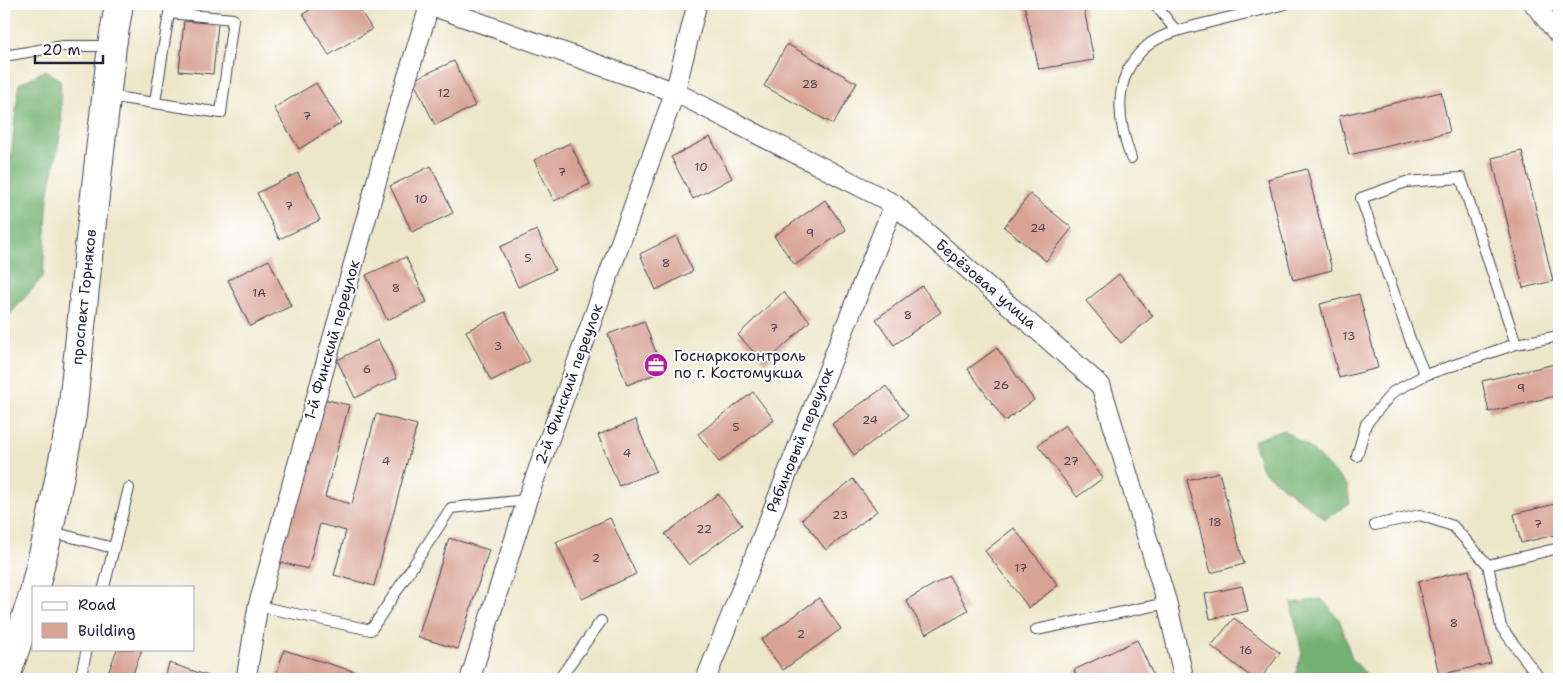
<svg xmlns="http://www.w3.org/2000/svg" width="1563" height="683" font-family="'Shantell Sans',sans-serif">
  <rect width="100%" height="100%" fill="#fff"/>
  <filter id="ink" filterUnits="userSpaceOnUse"><feTurbulence type="fractalNoise" baseFrequency=".02" numOctaves="2"/><feDisplacementMap in="SourceGraphic" scale="10" xChannelSelector="R" yChannelSelector="G"/><feConvolveMatrix kernelMatrix="1 2 1 2 8 2 1 2 1" color-interpolation-filters="sRGB"/></filter>
  <filter id="wash" filterUnits="userSpaceOnUse"><feTurbulence type="fractalNoise" baseFrequency=".0096" numOctaves="4" result="noise"/><feDisplacementMap in="SourceGraphic" scale="20" xChannelSelector="R" yChannelSelector="G"/><feGaussianBlur stdDeviation="1.12" result="paint"/><feColorMatrix in="noise" values="0 0 0 0 0 0 0 0 0 0 0 0 0 0 0 0 0 1.4 0 .05"/><feComposite in="paint" operator="in"/></filter>
  <g filter="url(#wash)">
    <rect width="100%" height="100%" fill="#ede7ca"/>
    <path fill="#73b172" stroke="#4a6a56" d="M46 70 60 80 62 126 48 197 43 277 4 321V190L8 183 19 84Z
      M1283 430 1310 448 1347 485 1350 503 1325 519 1262 470 1253 441Z
      M1322 599 1340 621 1352 659 1371 679H1294L1302 653 1291 603Z"/>
    <g id="blocks">
      <path fill="#d8a294" d="M319 4H356L372 29 329 55 303 14Z
        M1024 4H1083L1094 60 1039 69Z
        M184 21 218 24 213 74 179 71Z
        M787 44 857 83 833 124 764 86Z
        M454 61 475 106 435 125 413 80Z
        M316 83 341 123 299 149 274 108Z
        M1441 92 1450 132 1349 155 1339 116Z
        M710 137 732 178 693 199 671 157Z
        M570 143 590 184 554 201 534 160Z
        M1522 151 1553 281 1523 288 1492 158Z
        M431 166 453 213 412 232 390 186Z
        M1307 169 1332 270 1293 280 1268 179Z
        M298 173 320 220 279 239 257 193Z
        M1030 194 1072 228 1046 261 1004 227Z
        M825 200 846 230 795 265 774 236Z
        M537 230 555 270 518 287 500 247Z
        M676 236 693 271 656 290 640 254Z
        M406 257 427 302 387 320 366 275Z
        M269 260 291 306 250 326 228 280Z
        M1119 274 1153 316 1121 343 1086 301Z
        M922 286 941 312 894 345 876 319Z
        M783 292 810 321 765 364 738 335Z
        M1359 294 1378 368 1339 378 1320 304Z
        M505 312 530 361 491 381 466 331Z
        M644 321 663 371 627 385 608 334Z
        M378 340 397 378 355 398 337 360Z
        M997 348 1034 400 1005 421 968 369Z
        M1559 363V395L1489 412 1482 381Z
        M886 386 908 416 854 455 832 424Z
        M753 392 774 420 719 462 698 434Z
        M319 398 349 405 325 497 352 504 376 414 417 425 374 586 334 575 346 531 320 524 308 569 276 561Z
        M635 420 656 471 619 486 598 435Z
        M1065 425 1103 478 1077 497 1038 445Z
        M1219 472 1244 564 1211 573 1187 480Z
        M853 479 877 511 826 550 802 519Z
        M718 494 742 525 689 565 665 534Z
        M1559 503V534L1521 543 1514 514Z
        M610 518 636 574 582 599 556 542Z
        M1014 528 1058 585 1029 608 985 551Z
        M449 538 489 550 458 649 418 637Z
        M1469 570 1491 663 1439 675 1418 582Z
        M949 576 968 610 926 634 906 600Z
        M1242 586 1248 611 1210 619 1205 594Z
        M819 598 841 629 783 670 761 640Z
        M1234 618 1280 653 1260 679H1254L1211 646Z
        M1137 640 1155 679H1078L1074 670Z
        M117 649H142L131 679H106Z
        M284 650 379 679H275Z
        M169 663 218 679H165Z"/>
    </g>
  </g>
  <g filter="url(#ink)">
    <use href="#blocks" fill-opacity="0" stroke="#404050" stroke-width="1"/>
    <g fill="none" stroke-linecap="round" stroke-linejoin="round">
      <g stroke="#404050" stroke-width="12">
        <path id="service" d="M1155 4 1176 31
          M4 56 63 46H112
          M108 96 221 113 233 19 169 13 155 102
          M1131 158C1117 120 1112 75 1147 46 1163 32 1195 26 1215 21 1238 15 1262 10 1285 4
          M1425 375 1411 342 1361 198 1406 182 1461 178 1516 344
          M1357 456 1366 424 1393 392 1425 375 1516 344 1559 336
          M1375 525 1420 515 1453 526 1488 565
          M49 531 113 548
          M104 587 129 488
          M258 606 371 630 451 508 527 500
          M1036 630 1167 603
          M80 679 87 649
          M559 679 601 621
          M1540 679 1501 627 1488 565 1559 548"/>
      </g>
      <g stroke="#404050" stroke-width="21">
        <path id="minor" d="M1534 4 1559 35
          M430 5 675 92 894 204 1101 386 1167 603 1184 679
          M707 676 894 204
          M246 679 258 606 390 133 430 4
          M470 679 527 500 675 92 697 4"/>
      </g>
      <g stroke="#404050" stroke-width="30">
        <path id="secondary" d="M35 587 49 530 72 415 89 248 112 46 119 4
          M5 679 34 593"/>
      </g>
      <use href="#service" stroke="#fff" stroke-width="10"/>
      <use href="#minor" stroke="#fff" stroke-width="19"/>
      <use href="#secondary" stroke="#fff" stroke-width="28"/>
    </g>
  </g>
  <defs>
    <g id="office-disc" transform="scale(1.25)"><circle r="9.5" fill="#b5179e" stroke="#fff"/><path d="M-6-3h4V-5.5h4V-3h4V5H-6ZM-1-4.5V-3h2v-1.5ZM-6 0V1H6V0Z" fill="#fff"/></g>
  </defs>
  <g fill-rule="evenodd">
    <use href="#office-disc" x="656" y="365"/>
  </g>
  <g text-anchor="middle" dominant-baseline="central" stroke-width="4" stroke-linejoin="round" paint-order="stroke">
    <g font-size="12" fill="#504251">
      <text x="810" y="84">28</text>
      <text x="444" y="93">12</text>
      <text x="307" y="116">7</text>
      <text x="701" y="167">10</text>
      <text x="562" y="172">7</text>
      <text x="421" y="199">10</text>
      <text x="289" y="206">7</text>
      <text x="1038" y="228">24</text>
      <text x="810" y="233">9</text>
      <text x="528" y="258">5</text>
      <text x="666" y="263">8</text>
      <text x="396" y="288">8</text>
      <text x="259" y="293">1А</text>
      <text x="908" y="315">8</text>
      <text x="774" y="328">7</text>
      <text x="1349" y="336">13</text>
      <text x="498" y="346">3</text>
      <text x="367" y="369">6</text>
      <text x="1001" y="385">26</text>
      <text x="1521" y="388">9</text>
      <text x="870" y="420">24</text>
      <text x="736" y="427">5</text>
      <text x="627" y="453">4</text>
      <text x="386" y="461">4</text>
      <text x="1071" y="461">27</text>
      <text x="840" y="515">23</text>
      <text x="1215" y="522">18</text>
      <text x="1538" y="524">7</text>
      <text x="704" y="529">22</text>
      <text x="596" y="558">2</text>
      <text x="1021" y="568">17</text>
      <text x="1454" y="623">8</text>
      <text x="801" y="634">2</text>
      <text x="1246" y="650">16</text>
    </g>
    <g font-size="15" fill="#22223b" stroke="#fff">
      <text transform="translate(986 284) rotate(41)">Берёзовая улица</text>
      <text transform="translate(84 297) rotate(-84)">проспект Горняков</text>
      <text transform="translate(332 340) rotate(-74)">1-й Финский переулок</text>
      <text transform="translate(569 384) rotate(-70)">2-й Финский переулок</text>
      <text transform="translate(800 440) rotate(-68)">Рябиновый переулок</text>
    </g>
    <g font-size="15" fill="#22223b" stroke="#fff" text-anchor="start">
      <text x="674" y="356">Госнаркоконтроль<tspan x="674" dy="17">по г. Костомукша</tspan></text>
    </g>
  </g>
  <rect width="1563" height="683" fill="none" stroke="#fff" stroke-width="20"/>
  <rect x="32" y="586" width="162" height="65" fill="#ffffff" stroke="#a7a7b1"/>
  <rect x="42" y="602" width="25" height="8" fill="#ffffff" stroke="#a7a7b1"/>
  <text x="78" y="610" font-size="15" fill="#22223b">Road</text>
  <rect x="42" y="623" width="25" height="15" fill="#d8a294" stroke="#a7a7b1"/>
  <text x="78" y="636" font-size="15" fill="#22223b">Building</text>
  <path d="M35 55v8h68v-8" fill="none" stroke="#22223b" stroke-width="2.5"/>
  <text x="42" y="55" font-size="15" fill="#22223b" stroke="#ffffff" stroke-width="4" paint-order="stroke">20 m</text>
</svg>
